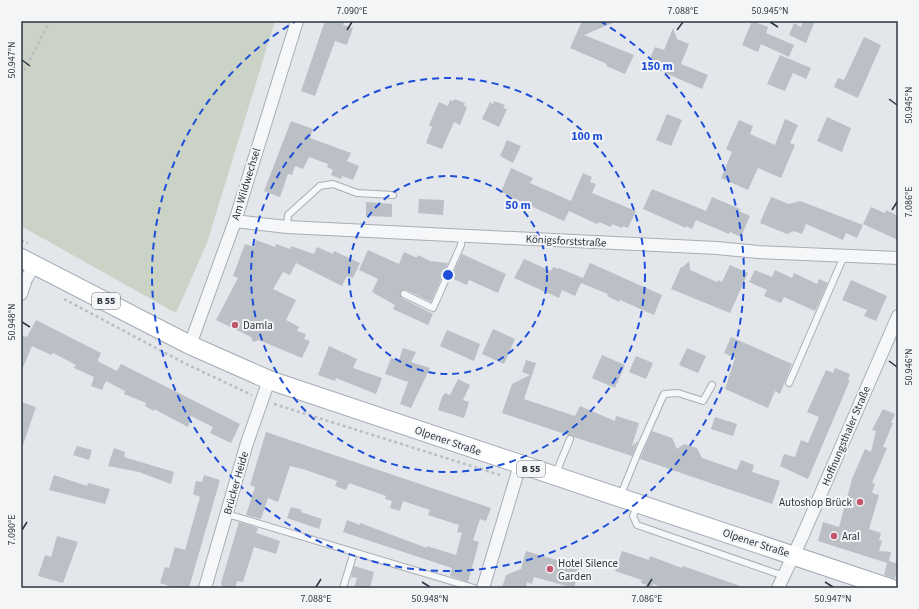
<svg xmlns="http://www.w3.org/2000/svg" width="919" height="609" font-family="'Source Sans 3',sans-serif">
  <rect width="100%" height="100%" fill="#e3e6ea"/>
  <path fill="#cad3c5" d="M21 21H275L207 243 176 313 21 226Z"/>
  <path fill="#bbc0c6" d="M325 21H345L343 25 353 28 347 45 335 41 315 96 301 91Z
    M582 21H617L584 35 634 55 625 74 606 66 607 64 570 48Z
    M752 21 768 27 766 33 794 45 789 57 761 44 758 52 742 45Z
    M803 21H815L806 43 789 35 794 23 801 27Z
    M673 28 677 39 689 44 681 64 708 75 702 89 647 65 655 47 664 50Z
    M864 37 881 45 858 98 834 87 838 78 844 80Z
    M780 55 811 68 806 79 793 73 785 91 767 84Z
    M455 99 465 103 464 106 467 107 460 125 454 122 442 149 426 143 432 127 429 125 439 102 448 106 450 100 453 101Z
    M494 101 505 105 503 108 507 109 499 127 482 119 490 102 493 104Z
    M667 114 682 120 671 146 656 140Z
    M827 117 851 128 842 152 817 141Z
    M785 119 798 125 790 143 795 145 781 178 758 168 748 190 721 178 732 152 726 149 739 120 753 126 750 134 775 145Z
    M291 121 313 129 310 138 351 153 347 161 359 166 353 180 342 176 341 179 331 175 333 170 327 167 328 164 309 157 303 169 295 166 292 175 288 174 280 197 264 191Z
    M507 140 521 146 513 163 500 156Z
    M511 168 533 178 530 183 571 201 583 173 592 177 590 182 596 184 592 193 636 211 628 228 623 226 622 228 612 224 611 227 599 222 597 224 569 211 564 221 508 196V195L501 192Z
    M652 189 706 211 712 197 740 209 739 211 750 216 741 237 730 232 729 234 696 220 692 229 686 226V228L643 209Z
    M771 197 789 204 800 201 863 225 857 238 846 233 843 240 806 224 802 234 794 231 787 234 760 223Z
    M419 199 444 200 443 215 418 213Z
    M366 202 392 204V217L366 216Z
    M871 207 885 213 886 210 898 216V240L863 224Z
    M256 240 275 247 276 244 290 249 291 246 314 254 317 247 333 254 334 251 360 263 353 278 347 276 342 286 296 263 290 275 283 272 273 289 296 300 286 320 299 327 297 331 306 334 304 339 310 341 302 358 259 340 253 342 251 337 216 320 238 278 233 276 245 244 254 247Z
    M368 250 399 264 404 252 417 258 418 255 430 261 448 263 431 302 406 290 400 292 402 298 433 314 428 325 393 309 395 305 372 292 378 279 359 270Z
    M462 254 506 274 498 293 469 280 467 285 451 278Z
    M524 259 551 271 553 267 558 269 559 268 583 278 590 263 662 295 654 315 620 300 619 302 607 296 608 294 581 283 575 296 562 290 559 298 514 278Z
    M689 261 690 270 717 282 718 280 722 282 730 265 748 273 730 313 671 289 681 267H683Z
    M755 270 772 277 775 270 792 278 794 273 817 284 819 279 828 283 815 311 784 297 781 303 764 296 767 290 749 282Z
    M851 280 887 296 876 321 864 316 867 310 842 300Z
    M36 320 101 353 98 360 99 362 117 371 121 364 240 424 231 443 210 433 213 427 191 416 188 427 154 409V411L145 406 146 403 124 394 125 391 106 381 102 390 91 386 94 377 74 368 76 365 53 353 51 355 32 346 21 372V335L27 337Z
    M493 329 515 339 504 364 482 354Z
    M447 330 480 344 474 361 440 346Z
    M731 337 792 364 780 394 775 391 768 408 725 389 735 358 724 353Z
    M329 346 357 359 353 368 382 378 376 394 336 378 335 381 318 375Z
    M403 348 416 352 411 362 430 368 411 408 400 404 408 382 385 374 391 358 399 360Z
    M687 348 706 356 698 373 679 365Z
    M602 355 625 365 615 388 592 378Z
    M636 356 653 363 646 379 629 372Z
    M526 360 536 363 524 399 575 416 580 406 615 421 616 416 639 423 632 446 638 441 632 456 574 437 571 435H568L502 413 512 384 530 375 522 372Z
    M835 368 850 374 848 380H850L808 479 780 466 784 454 795 457 801 440 808 443 819 417 807 412 826 370 833 373Z
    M458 379 470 385 463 400 469 402 464 418 438 410 442 397 445 393 450 395Z
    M21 402 36 407 23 445 21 444Z
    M883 409 895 414 891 423H893L883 447 887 448 872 483 875 484 872 493 879 495 869 529 881 533 879 540 882 541 879 551 891 552 889 561 898 564 895 579 884 575 887 563 818 541 823 522 839 527 852 479 865 449 871 452 876 431 872 430Z
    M715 417 737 424 733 436 711 429Z
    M652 431 672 438 677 449 684 444 697 448 702 458 737 470 741 460 754 465 752 472 780 481 772 504 640 459Z
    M266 432 491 508 486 521 480 519 473 540 479 542 468 582 450 576 452 568 343 532 347 520 360 525V523L427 548V546L456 555 462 533 457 532 459 525 428 515 430 510 403 501 400 511 390 508 392 501 385 499 386 496 349 483 346 490 335 486 337 481 303 469 290 466 278 502 268 498 261 519 246 515 255 487 250 485Z
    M77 446 92 450 89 460 73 455Z
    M114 448 125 452 124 457 174 472 171 484 139 472 108 466Z
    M54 475 87 486 88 483 110 489 105 504 49 490Z
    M204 475 220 480 189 588H169V586L160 583 165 567 169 568 175 547 185 550 200 497 193 494 196 481 202 482Z
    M291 507 302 510 301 512 322 519 319 529 287 518Z
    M239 522 258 528 256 533 280 541 276 554 254 547 243 582 237 581 235 588H223L221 583Z
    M57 536 78 542 63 583 38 576 45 555 51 557Z
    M526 551 580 567 574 588 534 577 532 584 527 582 526 588H502L506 575 521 569Z
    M622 551 649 560 650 556 682 568 683 566 740 586V588H665L653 584 652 587 641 583 642 580 615 571Z
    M354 566 374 572 370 588H354L357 578 351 577Z"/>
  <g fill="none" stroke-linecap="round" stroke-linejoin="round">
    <g stroke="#a9adb4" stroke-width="8">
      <path id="lane" d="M287 227 288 215 320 186 333 184 357 193 393 195
        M404 294 433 308 461 245 462 236
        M789 383 844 256
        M556 473 570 439
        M620 497 639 450 664 394 678 393 703 401 712 385
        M637 506 633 516 637 525 784 576
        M227 514 474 588
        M343 588 354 552"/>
    </g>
    <g stroke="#a9adb4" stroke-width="14">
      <path id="street" d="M235 221 287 227 717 248 758 252 898 258
        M21 294 26 279 35 265
        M190 345 235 221 297 21
        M205 588 247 443 269 380
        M483 588 520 465
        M778 588 802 537 898 316"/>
    </g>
    <g stroke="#a4acb4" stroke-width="20">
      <path id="primary" d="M21 258 190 345 269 380 890 588"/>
    </g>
    <path stroke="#babdc2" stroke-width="2.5" stroke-dasharray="3 3" stroke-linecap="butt" d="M21 76 50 21
      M21 240 28 243
      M64 299 184 363 252 395
      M274 404 500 475"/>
    <use href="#lane" stroke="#f6f7f9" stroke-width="6"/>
    <use href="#street" stroke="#f6f7f9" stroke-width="12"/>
    <use href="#primary" stroke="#fff" stroke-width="18"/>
  </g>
  <path fill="none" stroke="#2d3540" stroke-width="1.5" d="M770 22 778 27M347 30 352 22M677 30 683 22M22 60 30 66M889 99 897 105M892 210 897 202M22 322 30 327M889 361 897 367M22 530 27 522M422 582 430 587M825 582 833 587M316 587 321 579M647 587 652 579"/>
  <g fill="none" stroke="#1d4ed8" stroke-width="2" stroke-dasharray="7 5">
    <circle cx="448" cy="275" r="99"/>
    <circle cx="448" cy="275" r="197"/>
    <path d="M600 21A296 296 0 1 1 296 21"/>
  </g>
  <g fill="#c0576d" stroke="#f3f5f7" stroke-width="1.5">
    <circle cx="235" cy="325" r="4"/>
    <circle cx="860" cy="502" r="4"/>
    <circle cx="834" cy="536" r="4"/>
    <circle cx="550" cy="569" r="4"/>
  </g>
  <g text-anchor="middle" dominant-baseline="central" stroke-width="4" stroke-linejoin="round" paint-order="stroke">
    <g fill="#f3f5f7" stroke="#686f77" stroke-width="1">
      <rect x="92" y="293" width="28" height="16" rx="3"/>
      <rect x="517" y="461" width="28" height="16" rx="3"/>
    </g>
    <g font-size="10" font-weight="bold" fill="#2d3540">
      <text x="106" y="301">B 55</text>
      <text x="531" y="469">B 55</text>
    </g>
    <g font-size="11" fill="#2d3540" stroke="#f3f5f7">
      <text transform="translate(246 184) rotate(-73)">Am Wildwechsel</text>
      <text transform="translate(566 241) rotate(3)">Königsforststraße</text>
      <text transform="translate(846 436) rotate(-67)">Hoffnungsthaler Straße</text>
      <text transform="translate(448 441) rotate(19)">Olpener Straße</text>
      <text transform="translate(236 483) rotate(-74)">Brücker Heide</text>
      <text transform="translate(756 543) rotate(18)">Olpener Straße</text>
    </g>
    <g font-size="11" fill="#2d3540" stroke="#f3f5f7" text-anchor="start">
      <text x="243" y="325">Damla</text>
      <text x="852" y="502" text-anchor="end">Autoshop Brück</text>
      <text x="842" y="536">Aral</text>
      <text x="558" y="563">Hotel Silence<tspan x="558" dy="13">Garden</tspan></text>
    </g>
  </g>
  <circle cx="448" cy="275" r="6" fill="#1d4ed8" stroke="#f3f5f7" stroke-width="2"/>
  <g font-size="12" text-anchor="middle" font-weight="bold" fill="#1d4ed8" stroke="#f3f5f7" stroke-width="4" stroke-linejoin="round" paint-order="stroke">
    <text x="657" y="70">150 m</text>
    <text x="587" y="140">100 m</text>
    <text x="518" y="209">50 m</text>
  </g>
  <rect width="919" height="609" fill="none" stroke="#f3f5f7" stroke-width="44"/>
  <rect x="22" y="22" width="875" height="565" fill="none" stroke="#2d3540" stroke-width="1.5"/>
  <g font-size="10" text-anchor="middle" fill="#2d3540">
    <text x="352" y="14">7.090°E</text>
    <text x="683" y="14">7.088°E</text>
    <text x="770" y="14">50.945°N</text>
    <text transform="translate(11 60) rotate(-90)" y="4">50.947°N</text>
    <text transform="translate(908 105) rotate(-90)" y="4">50.945°N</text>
    <text transform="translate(908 202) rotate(-90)" y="4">7.086°E</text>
    <text transform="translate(11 322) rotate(-90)" y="4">50.948°N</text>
    <text transform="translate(908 367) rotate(-90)" y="4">50.946°N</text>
    <text transform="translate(11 530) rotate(-90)" y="4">7.090°E</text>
    <text x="316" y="602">7.088°E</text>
    <text x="430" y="602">50.948°N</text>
    <text x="647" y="602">7.086°E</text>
    <text x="833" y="602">50.947°N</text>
  </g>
</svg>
